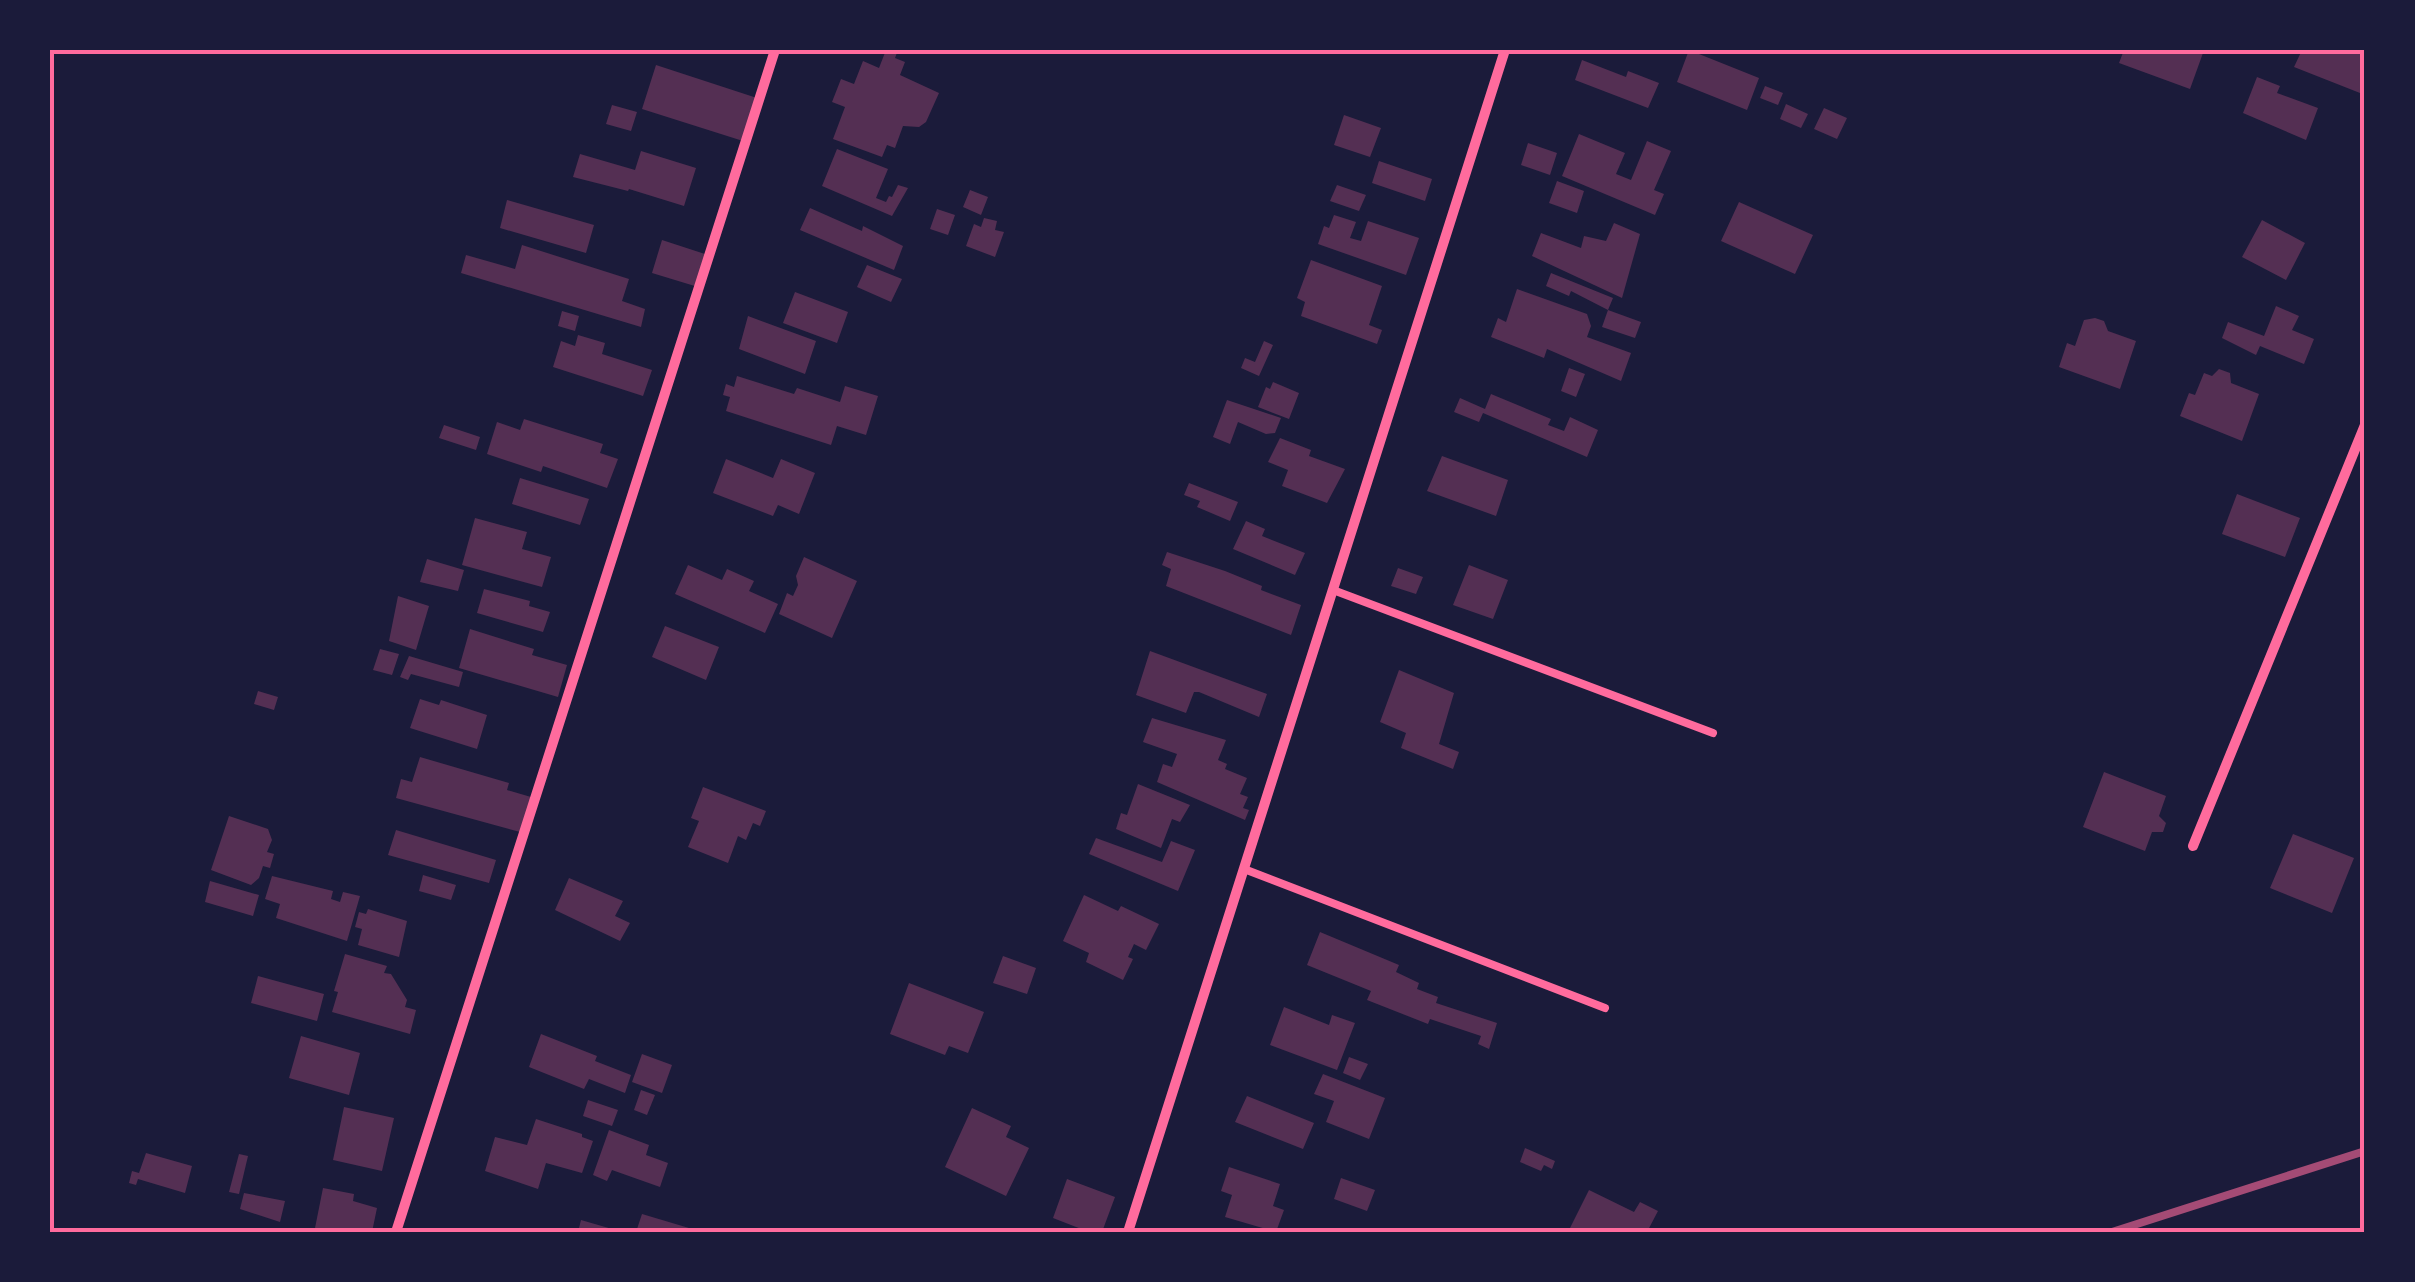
<svg xmlns="http://www.w3.org/2000/svg" width="2415" height="1282" font-family="Signika,sans-serif">
  <rect width="100%" height="100%" fill="#1b1b3a"/>
  <path fill="#542f53" d="M886 50H898L895 58 905 62 900 75 939 93 926 122 919 127 903 126 895 148 887 145 882 157 833 139 845 107 832 102 841 79 854 84 863 61 879 68Z
    M1689 50 1759 78 1747 110 1677 82Z
    M2124 50H2195L2203 53 2190 89 2119 63Z
    M2302 50H2365V81L2360 93 2294 67Z
    M1582 60 1626 77 1628 71 1659 83 1648 108 1575 80Z
    M656 65 757 98 743 141 642 109Z
    M2257 77 2280 86 2277 93 2318 108 2306 140 2243 113Z
    M1765 86 1783 93 1778 105 1760 98Z
    M1786 104 1808 114 1801 128 1780 119Z
    M612 105 637 112 631 131 606 124Z
    M1824 108 1847 118 1837 139 1814 129Z
    M1344 115 1381 128 1370 157 1334 145Z
    M1579 134 1625 153 1616 174 1631 180 1647 141 1671 151 1654 190 1664 194 1655 215 1562 176Z
    M1528 143 1557 153 1550 175 1521 165Z
    M837 149 888 169 876 198 886 202 889 196 892 197 898 185 908 188 892 216 822 186Z
    M641 151 696 168 684 206 629 189 628 191 573 177 580 154 635 170Z
    M1379 161 1432 179 1425 201 1372 183Z
    M1557 181 1584 191 1577 213 1549 203Z
    M1337 185 1366 195 1359 211 1330 201Z
    M970 190 988 197 981 215 963 207Z
    M507 200 594 225 586 253 500 228Z
    M1739 202 1813 235 1795 274 1721 241Z
    M810 208 862 231 863 226 903 246 894 270 800 230Z
    M937 209 955 215 948 235 930 229Z
    M1334 215 1356 222 1350 238 1361 241 1368 221 1419 238 1406 275 1318 244 1324 226 1329 228Z
    M984 218 997 221 995 230 1004 232 995 257 966 246 974 224 981 227Z
    M2262 220 2305 243 2286 280 2242 257Z
    M1614 223 1640 234 1622 298 1532 256 1541 233 1581 248 1584 236 1606 241Z
    M662 240 708 255 698 287 652 273Z
    M522 245 629 279 622 301 645 309 641 327 461 273 466 255 515 269Z
    M1311 260 1382 286 1369 325 1382 330 1377 344 1301 316 1305 302 1297 298Z
    M867 265 902 279 891 302 857 287Z
    M1551 273 1613 298 1608 310 1571 291 1569 296 1546 286Z
    M1517 289 1587 314 1591 326 1587 337 1631 353 1621 381 1547 349 1544 358 1491 337 1498 318 1506 322Z
    M795 292 848 312 837 343 783 323Z
    M2276 306 2299 316 2292 330 2314 339 2304 364 2260 346 2256 355 2222 338 2228 322 2264 336Z
    M1608 310 1641 322 1635 338 1602 327Z
    M562 311 579 316 575 331 558 326Z
    M748 316 816 341 805 374 739 349Z
    M2095 318 2104 321 2108 331 2136 341 2120 389 2059 367 2067 343 2075 346 2084 320Z
    M578 335 605 343 602 354 652 370 643 396 553 367 561 341 575 346Z
    M1264 341 1273 345 1259 376 1241 368 1245 358 1255 362Z
    M1569 368 1585 374 1576 397 1561 391Z
    M2219 369 2230 373 2231 383 2259 394 2242 441 2180 416 2189 393 2195 395 2204 373 2212 376Z
    M737 376 794 394 797 388 840 402 845 386 878 396 866 435 837 426 831 445 726 411 730 397 723 395 726 384 734 387Z
    M1273 382 1299 393 1289 419 1258 407 1266 387 1270 389Z
    M1491 394 1551 419 1548 425 1564 431 1570 417 1598 430 1587 457 1483 413 1479 422 1454 412 1460 398 1485 409Z
    M1227 400 1281 418 1275 433 1266 434 1238 422 1230 444 1213 437Z
    M524 419 603 444 600 453 618 459 607 488 543 466 541 472 487 454 497 422 520 430Z
    M444 425 480 437 476 450 439 438Z
    M1280 438 1311 450 1309 456 1345 469 1327 503 1282 486 1288 470 1268 462Z
    M1442 456 1508 480 1496 516 1427 491Z
    M726 459 773 478 781 459 815 473 799 514 778 505 773 516 713 493Z
    M520 478 589 499 580 525 512 504Z
    M1189 483 1238 502 1230 521 1197 507 1200 501 1184 495Z
    M2237 494 2300 518 2285 557 2222 534Z
    M475 518 527 532 522 549 551 557 542 587 462 565Z
    M1246 521 1265 529 1262 536 1305 553 1295 575 1233 549Z
    M1167 552 1225 571 1262 586 1261 590 1301 605 1291 635 1166 586 1171 569 1162 565Z
    M804 557 857 581 832 638 779 614 787 593 793 596 798 585 796 576Z
    M427 559 464 570 458 591 420 582Z
    M688 565 722 580 727 569 754 581 749 591 778 604 765 633 675 594Z
    M1469 565 1508 580 1493 619 1453 605Z
    M1398 568 1423 577 1416 594 1391 586Z
    M484 589 530 601 529 606 550 612 543 632 477 613Z
    M398 596 429 606 416 650 389 641Z
    M665 626 719 647 706 680 652 657Z
    M470 629 534 649 532 655 567 665 558 697 459 668Z
    M380 649 399 654 392 675 373 670Z
    M1150 651 1267 694 1259 717 1199 692H1194L1186 713 1136 695Z
    M409 656 463 672 459 687 411 674 408 680 400 677Z
    M1399 670 1454 693 1439 744 1459 752 1453 769 1401 748 1406 733 1380 722Z
    M258 691 278 697 274 710 254 704Z
    M420 699 439 705 441 700 487 715 477 749 410 728Z
    M1152 718 1226 740 1218 760 1227 764 1225 769 1247 778 1240 794 1248 797 1243 808 1249 810 1245 820 1157 782 1163 764 1172 767 1177 754 1143 742Z
    M420 757 509 783 507 790 531 797 520 832 396 798 401 779 412 782Z
    M2104 772 2166 796 2159 816 2166 823 2163 832H2152L2145 851 2083 827Z
    M1138 784 1190 805 1180 822 1172 819 1161 848 1116 829 1121 813 1127 815Z
    M703 787 766 811 760 826 753 823 746 840 738 836 728 863 688 847 699 821 691 818Z
    M229 816 268 829 272 840 267 852 274 854 270 868 263 866 259 878 251 885 211 870Z
    M396 830 496 860 489 883 388 855Z
    M2293 834 2354 858 2332 913 2270 888Z
    M1096 838 1162 862 1171 841 1195 850 1178 891 1089 854Z
    M423 875 456 885 451 900 419 891Z
    M272 876 333 891 331 899 340 902 343 892 360 896 347 941 276 918 280 904 265 899Z
    M569 878 623 901 615 916 630 923 620 941 555 910Z
    M210 881 259 895 253 916 205 902Z
    M1084 895 1118 911 1121 906 1159 924 1146 950 1134 944 1128 957 1133 959 1123 980 1086 962 1089 953 1063 941Z
    M368 909 407 921 399 957 358 945 362 929 355 927 359 912 366 914Z
    M1320 932 1399 965 1396 972 1419 983 1417 989 1438 997 1436 1003 1497 1023 1489 1049 1478 1044 1481 1036 1430 1019 1428 1024 1367 1000 1371 991 1307 965Z
    M345 954 387 966 384 973 391 974 407 1000 405 1007 416 1010 410 1034 332 1012 338 992 334 991Z
    M1003 956 1036 968 1027 994 993 983Z
    M258 976 324 994 317 1021 251 1003Z
    M909 983 984 1012 968 1053 949 1046 945 1055 890 1034Z
    M1284 1007 1329 1025 1332 1015 1355 1023 1337 1070 1270 1045Z
    M541 1034 597 1056 595 1061 631 1075 625 1093 589 1079 584 1089 529 1067Z
    M301 1036 360 1053 349 1095 289 1078Z
    M642 1054 672 1065 662 1093 632 1082Z
    M1349 1057 1368 1064 1360 1080 1343 1073Z
    M1323 1074 1385 1098 1369 1139 1326 1122 1334 1101 1314 1094Z
    M641 1090 655 1095 647 1115 634 1110Z
    M1247 1096 1314 1123 1303 1149 1235 1122Z
    M588 1100 618 1110 612 1126 583 1116Z
    M344 1107 394 1118 382 1171 333 1160Z
    M972 1108 1011 1126 1006 1137 1029 1148 1006 1196 945 1167Z
    M536 1119 582 1134V1137L593 1141 582 1173 546 1163 538 1189 485 1171 495 1137 527 1145Z
    M609 1130 649 1145 646 1155 668 1163 660 1187 612 1170 607 1181 593 1175Z
    M1525 1148 1555 1161 1552 1169 1544 1165 1541 1171 1520 1162Z
    M146 1153 192 1166 185 1193 138 1179 136 1185 129 1183 132 1171 139 1173Z
    M239 1154 248 1156 239 1194 229 1192Z
    M1229 1167 1280 1184 1273 1206 1284 1210 1276 1232 1225 1217 1232 1195 1221 1191Z
    M1341 1178 1375 1190 1367 1211 1334 1199Z
    M1067 1179 1115 1197 1102 1232H1089L1053 1218Z
    M323 1188 354 1194 353 1201 377 1208 372 1232H334L315 1228Z
    M1589 1190 1634 1212 1640 1202 1658 1211 1647 1232H1568Z
    M244 1193 285 1201 280 1222 240 1209Z
    M642 1214 699 1231V1232H636Z
    M581 1220 619 1231V1232H578Z"/>
  <g fill="none" stroke-linecap="round" stroke-linejoin="round">
    <path stroke="#ff6b9d" stroke-width="8" d="M1333 590 1713 733
      M1244 869 1605 1008"/>
    <path stroke="#ff6b9d" stroke-width="10" d="M2193 846 2365 425
      M396 1232 775 50
      M1128 1232 1505 50"/>
    <path stroke="#a44b75" stroke-width="8" d="M2112 1232 2365 1151"/>
  </g>
  <rect width="2415" height="1282" fill="none" stroke="#1b1b3a" stroke-width="105"/>
  <rect x="52" y="52" width="2310" height="1178" fill="none" stroke="#ff6b9d" stroke-width="4"/>
</svg>
